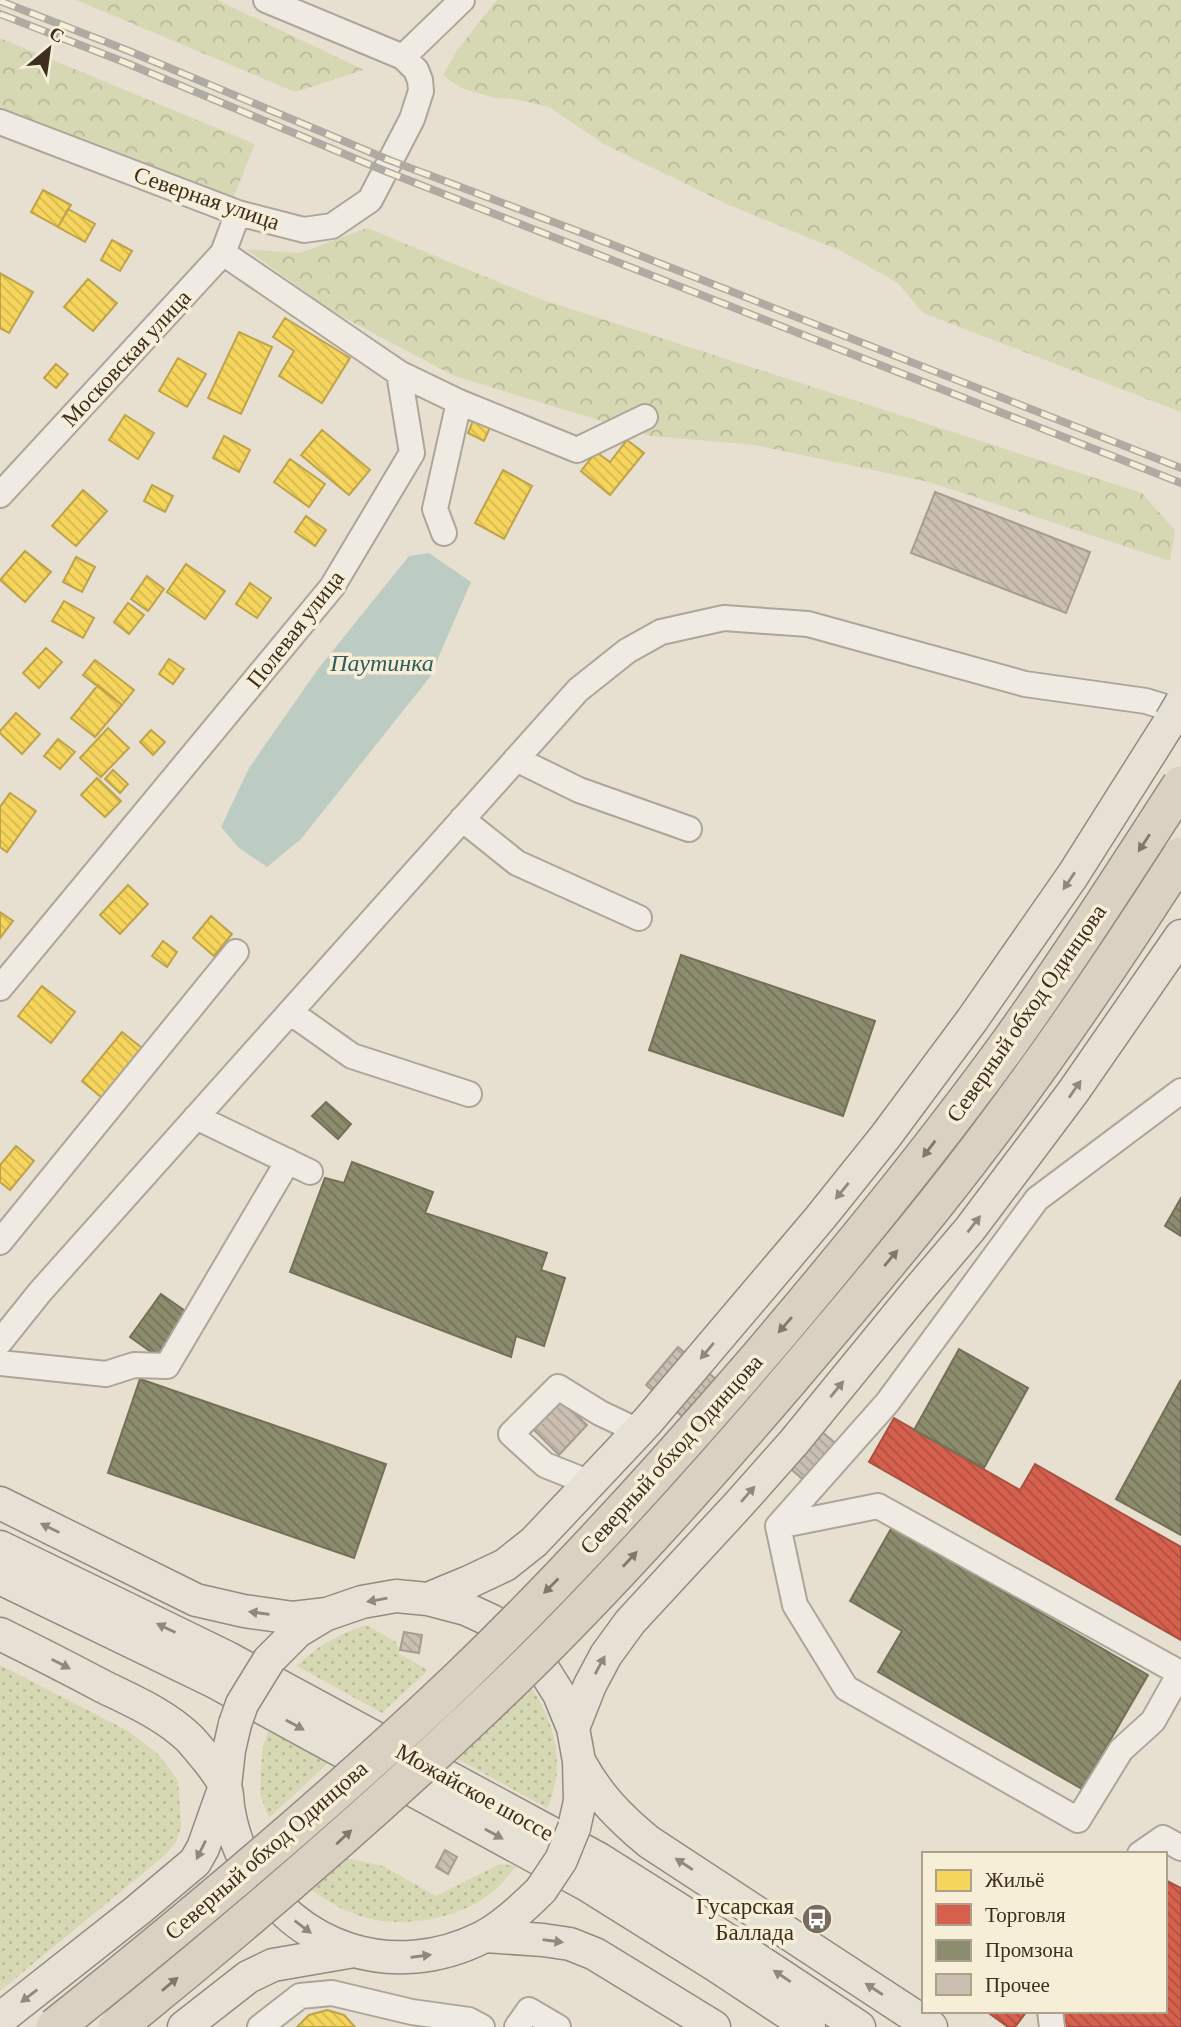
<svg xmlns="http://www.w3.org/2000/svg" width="1181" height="2027" font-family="'Crimson Pro',serif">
  <defs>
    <pattern id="grass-dots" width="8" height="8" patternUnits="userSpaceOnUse" patternTransform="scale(1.75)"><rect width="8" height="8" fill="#d6d7b3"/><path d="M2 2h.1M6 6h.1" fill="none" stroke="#b9b99a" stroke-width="1.8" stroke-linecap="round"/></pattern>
    <pattern id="forest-crowns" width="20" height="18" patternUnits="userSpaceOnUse" patternTransform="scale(1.75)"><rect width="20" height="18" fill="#d6d7b3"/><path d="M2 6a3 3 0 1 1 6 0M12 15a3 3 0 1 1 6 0" fill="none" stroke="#b9b99a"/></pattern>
    <pattern id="homes-back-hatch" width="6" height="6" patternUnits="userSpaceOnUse" patternTransform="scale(1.75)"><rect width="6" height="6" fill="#f6d55c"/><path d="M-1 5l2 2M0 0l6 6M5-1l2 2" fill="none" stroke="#d4b750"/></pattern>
    <pattern id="shops-back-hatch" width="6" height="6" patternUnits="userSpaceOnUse" patternTransform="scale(1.75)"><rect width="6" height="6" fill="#d6604d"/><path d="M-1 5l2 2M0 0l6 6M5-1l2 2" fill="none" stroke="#af5040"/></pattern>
    <pattern id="industry-back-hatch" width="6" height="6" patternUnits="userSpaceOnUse" patternTransform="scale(1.75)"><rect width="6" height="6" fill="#8c8c6e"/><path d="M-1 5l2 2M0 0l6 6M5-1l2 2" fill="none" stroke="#74735a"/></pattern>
    <pattern id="building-back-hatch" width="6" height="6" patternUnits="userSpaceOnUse" patternTransform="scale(1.75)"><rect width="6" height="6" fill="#cbbfb2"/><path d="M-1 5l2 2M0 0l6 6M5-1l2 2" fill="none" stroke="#afa499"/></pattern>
  </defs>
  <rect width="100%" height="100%" fill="#e7e0d1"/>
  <path fill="url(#grass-dots)" d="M366 1625 396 1642 399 1654 428 1670 382 1713 297 1666C316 1646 339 1634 366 1625Z
    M0 1665 128 1731 160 1756 178 1781 180 1808 181 1827 176 1842 164 1856 0 1991Z
    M530 1685C555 1723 567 1766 547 1808L456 1758Z
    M268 1731 328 1763 269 1818 260 1794 262 1752Z
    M347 1858 383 1866 436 1896 500 1864 516 1866C508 1876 500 1887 490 1894 454 1921 397 1930 354 1914 339 1908 325 1899 311 1890Z"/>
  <path fill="url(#forest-crowns)" d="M76 0H217L364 70 295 92Z
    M497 0H1181V412L923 313 898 283 841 251 729 205 604 144 549 107 515 99 495 98 461 88 443 75 458 49Z
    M0 38 255 144 231 203 0 115Z
    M367 228 540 299 1142 493 1175 530 1170 561 929 482 755 445 651 436 454 376 330 310 246 249 300 253Z"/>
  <path fill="#bcccc2" d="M429 553 471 582 430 677 301 839 267 867 239 848 221 827 249 768 318 669 409 556Z"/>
  <path fill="url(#homes-back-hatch)" stroke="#bea34a" stroke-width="2" d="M43 190 71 205 58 227 31 212Z
    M68 209 95 224 85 242 58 227Z
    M112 240 132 251 120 271 101 260Z
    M0 273 33 292 9 333 0 328Z
    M88 279 117 303 93 331 64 307Z
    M285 318 350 358 322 403 279 376 294 351 273 337Z
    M239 332 272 347 241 414 208 398Z
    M178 358 206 374 187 407 159 391Z
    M56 364 68 374 56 388 44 378Z
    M125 415 154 433 138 459 109 440Z
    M475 416 492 423 484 441 468 433Z
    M322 430 370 470 349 495 301 455Z
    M224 436 250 450 239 472 213 458Z
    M627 440 644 453 610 495 581 471 596 452 610 462Z
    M290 459 325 484 309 507 274 482Z
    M503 470 532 486 504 539 475 523Z
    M152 485 173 496 165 512 144 501Z
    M83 490 107 511 76 546 52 526Z
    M306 516 326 530 315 546 295 532Z
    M25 551 51 572 25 602 0 580Z
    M76 557 95 567 82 592 63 582Z
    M186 564 225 591 205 619 167 592Z
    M147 576 164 589 148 611 131 599Z
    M250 583 271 598 257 618 236 604Z
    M64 601 94 618 83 638 52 621Z
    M128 603 144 615 129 634 114 622Z
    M46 648 62 662 39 688 23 673Z
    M169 659 184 669 173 684 159 674Z
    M95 660 134 690 122 705 83 675Z
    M98 685 122 705 95 737 71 718Z
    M16 713 40 734 22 754 0 733V731Z
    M108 728 129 748 101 777 80 758Z
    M151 730 165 742 153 755 140 742Z
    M58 739 75 752 60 769 44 756Z
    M113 770 128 784 120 793 105 779Z
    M97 778 121 801 105 817 81 795Z
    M10 793 36 811 7 852 0 847V807Z
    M128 885 148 904 120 934 100 915Z
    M0 912 13 921 0 938Z
    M211 916 232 934 214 956 193 938Z
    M163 941 177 952 167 967 152 956Z
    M42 986 75 1012 51 1043 18 1016Z
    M122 1032 147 1052 107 1102 82 1081Z
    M16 1146 34 1161 10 1190 0 1182V1165Z
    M327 2010 344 2015 355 2027H297L309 2015Z"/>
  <path fill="url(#shops-back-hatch)" stroke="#a85140" stroke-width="2" d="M894 1418 1020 1490 1035 1464 1181 1547V1640L869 1462Z
    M1165 1880 1181 1888V2027H1058L1052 2011H1165Z
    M986 2011H1027L1015 2027H1008Z"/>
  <path fill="url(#industry-back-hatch)" stroke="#747057" stroke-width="2" d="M681 955 875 1021 843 1116 649 1050Z
    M326 1102 351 1124 338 1139 312 1116Z
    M352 1162 433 1192 425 1213 547 1253 541 1270 565 1278 544 1346 516 1336 511 1357 290 1272 325 1178 344 1183Z
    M1181 1198V1236L1165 1226Z
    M161 1294 188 1313 157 1356 130 1337Z
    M959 1349 1028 1388 984 1468 914 1430Z
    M140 1379 386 1464 354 1558 108 1473Z
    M1181 1380V1535L1116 1499Z
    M892 1527 1148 1675 1082 1789 878 1672 902 1631 850 1601Z"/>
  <path fill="url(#building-back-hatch)" stroke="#a89c90" stroke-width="2" d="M935 492 1090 552 1066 613 911 553Z
    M678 1347 723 1385 690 1423 646 1385Z
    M558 1397 587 1425 559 1455 530 1426Z
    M802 1415 839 1446 807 1483 770 1451Z
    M404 1632 422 1635 419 1653 400 1650Z
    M445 1850 457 1857 448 1874 436 1867Z"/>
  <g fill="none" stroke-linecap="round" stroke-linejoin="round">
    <g stroke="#ada599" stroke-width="28">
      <path id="minor" d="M403 57 462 0
        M0 122 238 213 304 230 332 226 370 200 412 119 421 91 420 80 416 70 403 57 266 0
        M399 373 459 402 577 450 645 417
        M0 495 223 253 238 213
        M444 533 435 509 459 402
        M516 759 579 790 689 829
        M462 819 517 863 639 918
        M0 988 332 587 412 453 399 373 223 253
        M290 1012 352 1056 469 1094
        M196 1117 310 1172
        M0 1242 236 952
        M0 1342 40 1292 578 690 627 651 661 632 724 618 808 624 1025 684 1146 701 1181 712
        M0 1363 106 1374 134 1365 167 1366 288 1161
        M590 1483 545 1465 511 1434 558 1387 600 1413 638 1431
        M878 1506 1180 1673 1153 1721 1121 1750 1078 1820 846 1688 795 1605 778 1526Z
        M778 1526 887 1403 1037 1199 1181 1091
        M1140 1854 1163 1838 1181 1848
        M1050 2011 1052 2027
        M260 2027 300 1996 332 1993 412 2012 469 2020 482 2027
        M517 2027 529 2010 558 2027"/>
    </g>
    <g stroke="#928b80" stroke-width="35">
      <path id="major" d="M0 1503 196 1600 244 1611 293 1618 327 1614 362 1602 396 1596 428 1599 466 1609 492 1621 520 1640 540 1664 559 1694 573 1728 579 1761 580 1801 574 1828
        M0 1547 228 1658 599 1859 729 1941 859 2027
        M0 1578 213 1681 587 1885 715 1965 809 2027
        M428 1599 469 1582 505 1565 534 1542 647 1422 820 1218 885 1137 972 1020 1073 875 1171 720
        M0 1634C35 1651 70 1669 104 1687 135 1702 165 1715 190 1739 199 1749 220 1774 225 1786 228 1794 227 1804 229 1812 232 1829 238 1847 246 1862 294 1950 394 1982 483 1937 504 1926 524 1907 541 1890
        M269 1660 298 1631 323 1616
        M573 1728 590 1685 606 1655 630 1622 739 1504 794 1442 914 1295 970 1229 1073 1092 1181 936
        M580 1763C598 1796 620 1818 649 1842L931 2027
        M485 1936 543 1940 570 1944 595 1954 714 2027
        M0 2019 138 1910 195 1862 203 1848 225 1786 229 1750 235 1724
        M184 2027 248 1977 273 1965 354 1951"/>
    </g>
    <use href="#minor" stroke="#efebe3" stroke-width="24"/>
    <use href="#major" stroke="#e6e1d4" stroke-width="32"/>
    <g stroke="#afaaa2" stroke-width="8">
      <path id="rail" d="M0 1 129 51 389 160 585 234 1181 468
        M0 14 124 62 385 171 1181 483"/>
    </g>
    <use href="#rail" stroke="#f7eed8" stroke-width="5" stroke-dasharray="16" stroke-linecap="butt"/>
    <g stroke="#928b80" stroke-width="35" stroke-linecap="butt">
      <path id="major-bridge" d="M1171 720 1181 703
        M235 1724 242 1704 269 1660
        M541 1890 561 1860 574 1828"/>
    </g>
    <g stroke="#928b80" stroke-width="40" stroke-linecap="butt">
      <path id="highway-bridge" d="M55 2027C194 1916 330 1802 459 1679 565 1577 663 1468 759 1357 845 1256 929 1153 1007 1046 1068 961 1124 873 1181 785
        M117 2027C243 1925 366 1819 484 1707 590 1607 689 1497 784 1386 835 1326 887 1265 937 1202 1025 1092 1105 975 1181 856"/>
    </g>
    <use href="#major-bridge" stroke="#e6e1d4" stroke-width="32"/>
    <use href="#highway-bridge" stroke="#dad1c2" stroke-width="37"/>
  </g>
  <defs><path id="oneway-solid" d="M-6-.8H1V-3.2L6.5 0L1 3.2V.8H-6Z" transform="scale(1.75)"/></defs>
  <g fill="#847769">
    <use href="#oneway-solid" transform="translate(1144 843) rotate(123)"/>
    <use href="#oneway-solid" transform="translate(929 1149) rotate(127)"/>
    <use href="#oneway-solid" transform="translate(891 1258) rotate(-50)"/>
    <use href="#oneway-solid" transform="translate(785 1325) rotate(131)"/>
    <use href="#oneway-solid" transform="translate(630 1559) rotate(-47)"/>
    <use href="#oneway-solid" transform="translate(551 1586) rotate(135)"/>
    <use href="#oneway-solid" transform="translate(344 1837) rotate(-43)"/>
    <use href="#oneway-solid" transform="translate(170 1984) rotate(-40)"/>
  </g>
  <g fill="#92887a">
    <use href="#oneway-solid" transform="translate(1069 881) rotate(124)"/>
    <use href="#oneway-solid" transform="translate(1075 1089) rotate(-55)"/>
    <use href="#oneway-solid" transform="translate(842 1191) rotate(129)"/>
    <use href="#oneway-solid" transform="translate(974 1224) rotate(-52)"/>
    <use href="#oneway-solid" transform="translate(707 1351) rotate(130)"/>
    <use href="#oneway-solid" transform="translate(837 1389) rotate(-51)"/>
    <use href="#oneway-solid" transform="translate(748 1494) rotate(-49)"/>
    <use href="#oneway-solid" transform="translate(50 1528) rotate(-154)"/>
    <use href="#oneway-solid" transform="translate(377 1600) rotate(170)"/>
    <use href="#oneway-solid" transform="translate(259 1613) rotate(-172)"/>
    <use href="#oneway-solid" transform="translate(166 1628) rotate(-154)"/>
    <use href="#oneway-solid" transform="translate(61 1664) rotate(27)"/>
    <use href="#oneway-solid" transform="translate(600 1665) rotate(-62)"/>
    <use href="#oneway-solid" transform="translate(295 1725) rotate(29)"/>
    <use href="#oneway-solid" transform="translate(494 1834) rotate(29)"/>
    <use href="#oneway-solid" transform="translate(201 1850) rotate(116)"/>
    <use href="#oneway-solid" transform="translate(684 1864) rotate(-147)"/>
    <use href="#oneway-solid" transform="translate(303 1927) rotate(37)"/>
    <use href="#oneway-solid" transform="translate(553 1941) rotate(8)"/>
    <use href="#oneway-solid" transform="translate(421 1956) rotate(-8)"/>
    <use href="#oneway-solid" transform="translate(782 1976) rotate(-146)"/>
    <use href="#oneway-solid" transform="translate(874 1989) rotate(-147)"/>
    <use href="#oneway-solid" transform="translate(29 1996) rotate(142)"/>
  </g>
  <defs>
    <g id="bus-disc" transform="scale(1.575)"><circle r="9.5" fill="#786c5e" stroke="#f7eed8"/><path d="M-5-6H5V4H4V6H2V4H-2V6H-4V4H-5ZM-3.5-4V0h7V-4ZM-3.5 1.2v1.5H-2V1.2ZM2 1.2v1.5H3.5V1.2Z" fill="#fff"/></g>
  </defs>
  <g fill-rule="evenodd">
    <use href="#bus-disc" x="817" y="1919"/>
  </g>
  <g text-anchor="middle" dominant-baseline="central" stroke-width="7" stroke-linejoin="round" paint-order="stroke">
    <g font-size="23" fill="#3d2e20" stroke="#f7eed8">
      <text transform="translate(207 198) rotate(19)">Северная улица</text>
      <text transform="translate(126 358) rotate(-47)">Московская улица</text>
      <text transform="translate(295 629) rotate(-52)">Полевая улица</text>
      <text transform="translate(1026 1013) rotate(-55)">Северный обход Одинцова</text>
      <text transform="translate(671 1454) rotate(-48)">Северный обход Одинцова</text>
      <text transform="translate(475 1792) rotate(29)">Можайское шоссе</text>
      <text transform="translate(266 1850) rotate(-41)">Северный обход Одинцова</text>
    </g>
    <g font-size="23" fill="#3d2e20" stroke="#f7eed8" text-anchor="end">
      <text x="794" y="1906">Гусарская<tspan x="794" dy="26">Баллада</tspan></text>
    </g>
    <g font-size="24" font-style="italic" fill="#2f5d5a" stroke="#f7eed8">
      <text x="382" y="662">Паутинка</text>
    </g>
  </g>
  <rect x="922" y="1852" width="245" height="161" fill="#f7eed8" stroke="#ada18e" stroke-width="2"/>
  <rect x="936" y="1870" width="35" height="21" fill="#f6d55c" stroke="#ada18e" stroke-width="2"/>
  <text x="985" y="1887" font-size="21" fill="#3d2e20">Жильё</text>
  <rect x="936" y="1904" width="35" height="21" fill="#d6604d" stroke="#ada18e" stroke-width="2"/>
  <text x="985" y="1922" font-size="21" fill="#3d2e20">Торговля</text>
  <rect x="936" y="1940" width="35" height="21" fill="#8c8c6e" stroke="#ada18e" stroke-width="2"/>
  <text x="985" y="1957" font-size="21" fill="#3d2e20">Промзона</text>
  <rect x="936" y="1974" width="35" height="21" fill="#cbbfb2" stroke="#ada18e" stroke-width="2"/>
  <text x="985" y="1992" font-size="21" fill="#3d2e20">Прочее</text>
  <g transform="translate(49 49) rotate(29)" stroke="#f7eed8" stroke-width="5" paint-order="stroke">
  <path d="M0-5L12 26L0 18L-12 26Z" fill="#3d2e20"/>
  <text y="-10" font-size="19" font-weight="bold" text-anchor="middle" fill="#3d2e20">С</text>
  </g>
</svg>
